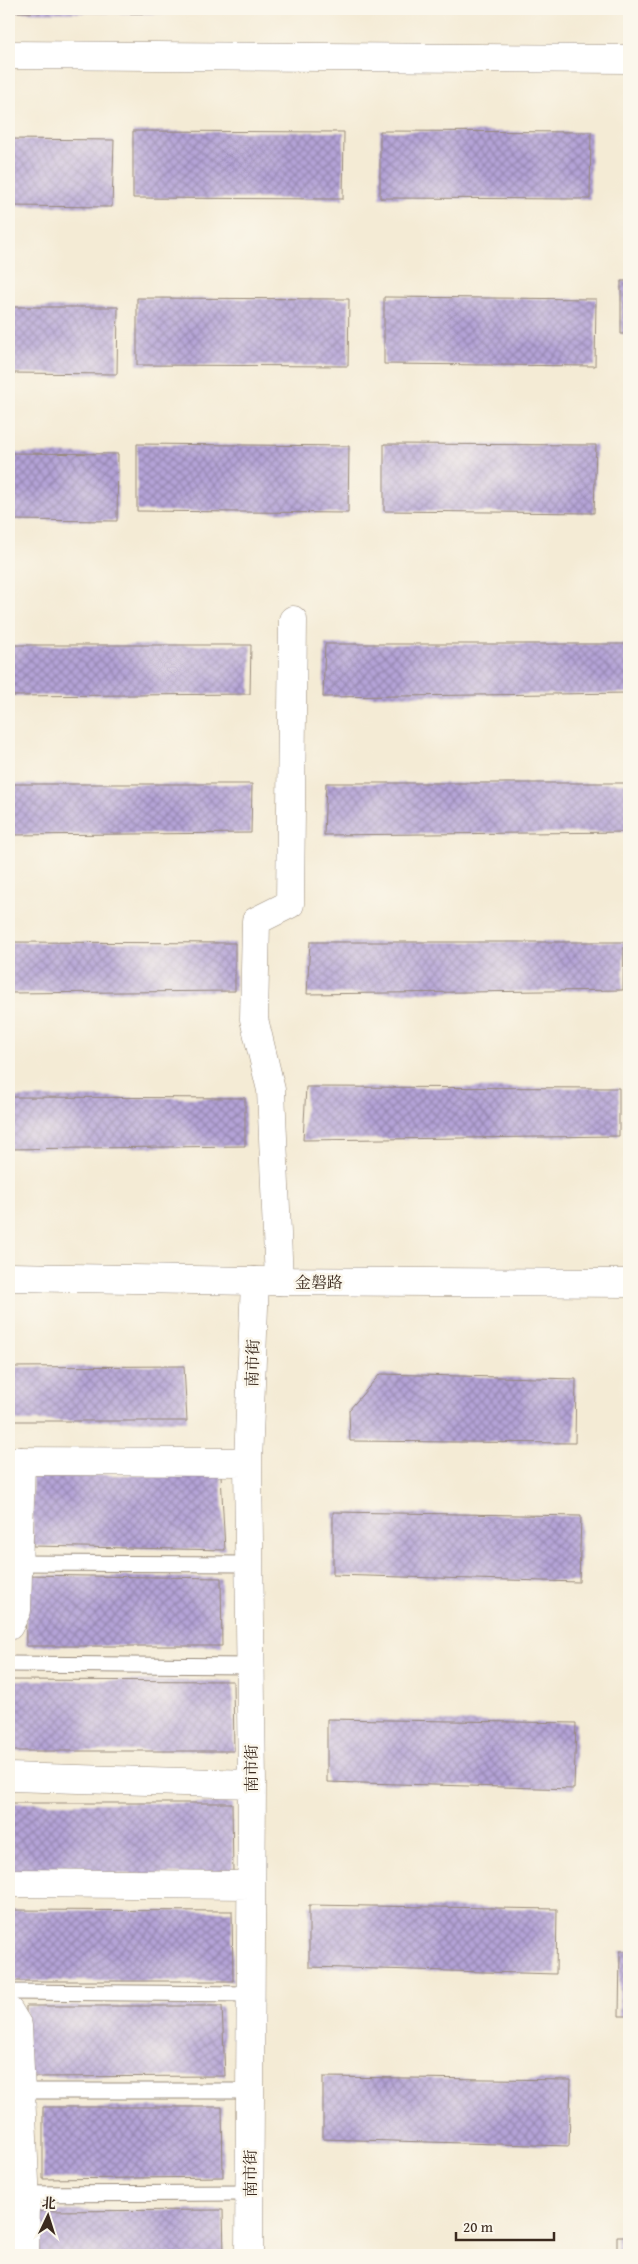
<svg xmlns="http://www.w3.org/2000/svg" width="638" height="2264" font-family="'Gentium Book Plus','Noto Serif SC',serif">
  <defs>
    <pattern id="building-cross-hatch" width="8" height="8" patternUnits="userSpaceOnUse" patternTransform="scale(1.25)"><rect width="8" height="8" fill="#b4a3d7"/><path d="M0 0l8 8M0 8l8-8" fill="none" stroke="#9485ae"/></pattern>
  </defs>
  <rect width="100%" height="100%" fill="#fbf7ec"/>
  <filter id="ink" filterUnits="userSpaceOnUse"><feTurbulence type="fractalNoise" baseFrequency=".02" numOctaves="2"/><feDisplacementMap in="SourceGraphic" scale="10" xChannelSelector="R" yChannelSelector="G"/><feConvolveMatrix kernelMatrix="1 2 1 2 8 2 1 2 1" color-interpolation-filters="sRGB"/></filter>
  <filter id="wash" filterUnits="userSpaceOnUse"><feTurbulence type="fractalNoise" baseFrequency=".0096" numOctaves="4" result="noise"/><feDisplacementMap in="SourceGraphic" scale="20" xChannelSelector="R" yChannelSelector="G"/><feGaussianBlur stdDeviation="1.12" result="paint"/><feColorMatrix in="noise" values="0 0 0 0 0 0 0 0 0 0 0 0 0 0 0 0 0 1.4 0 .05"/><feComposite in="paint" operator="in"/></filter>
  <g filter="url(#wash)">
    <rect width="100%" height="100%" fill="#f4ebd5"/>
    <g id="blocks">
      <path fill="url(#building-cross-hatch)" d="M9 9H181V14L9 12Z
        M625 116H629V169H625Z
        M133 131 344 132 343 199 133 198Z
        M380 131 591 132 590 199 380 198Z
        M9 139 114 140 112 207 9 206Z
        M621 281H629V334H621Z
        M384 297 596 299 595 366 384 364Z
        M137 298 349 299 348 366 137 365Z
        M9 307H118L117 374 9 373Z
        M137 444 349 446 348 513 137 511Z
        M384 444 596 445 594 513 384 511Z
        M626 447H629V500H627Z
        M9 453 118 454 117 521 9 520Z
        M325 644H629V693L323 697Z
        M9 645H251L250 694 9 696Z
        M326 783H629V832L324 835Z
        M9 784H252L251 833 9 835Z
        M9 942 235 943V991L9 993Z
        M310 942H624L623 990 307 994Z
        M306 1087 619 1088V1136L303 1140Z
        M9 1097 245 1098V1146L9 1149Z
        M184 1366 187 1421H9V1367Z
        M380 1374 576 1379 575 1443 350 1441 349 1410Z
        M32 1475H221L225 1550 33 1546Z
        M333 1512 581 1516 579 1582 333 1575Z
        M25 1575 221 1578 222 1646H26Z
        M9 1680 233 1681 234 1751H9Z
        M327 1719 576 1723 574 1789 327 1782Z
        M9 1803H232L233 1874H9Z
        M309 1905 557 1909 556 1974 309 1967Z
        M9 1910 232 1911 233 1981H9Z
        M620 1951H629V2016H619Z
        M26 2006H222L225 2076 26 2077Z
        M323 2077 571 2080 569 2146 323 2139Z
        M43 2107H222L223 2177 43 2179Z
        M223 2210 224 2255H37V2211Z
        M617 2236H629V2255H617Z"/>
    </g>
  </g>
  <g filter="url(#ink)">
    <use href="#blocks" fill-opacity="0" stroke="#988a7a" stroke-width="1"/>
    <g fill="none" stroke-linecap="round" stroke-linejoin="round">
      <g stroke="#988a7a" stroke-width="17">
        <path id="lane" d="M13 1563 249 1564
          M9 1664 251 1666
          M9 1992 251 1994
          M15 2091H250
          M9 2194 250 2193"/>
      </g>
      <g stroke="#988a7a" stroke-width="29">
        <path id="street" d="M9 55 629 59
          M279 1281 271 1090 254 1019 256 921 290 904 293 620
          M9 1461 248 1462
          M9 1626 17 1610 21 1461
          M9 1777 252 1784
          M9 1883 251 1885
          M9 2011 18 2026 26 2204 25 2255
          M249 2255 252 1784 248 1462 255 1281"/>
      </g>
      <g stroke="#988a7a" stroke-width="29">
        <path id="secondary" d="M9 1277 255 1281 629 1283"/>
      </g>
      <use href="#lane" stroke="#fff" stroke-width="15"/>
      <use href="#street" stroke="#fff" stroke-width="28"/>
      <use href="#secondary" stroke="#fff" stroke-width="28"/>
    </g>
  </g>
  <g text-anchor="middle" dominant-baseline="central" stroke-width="5" stroke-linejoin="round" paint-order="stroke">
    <g font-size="16" fill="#3b2a1e" stroke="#fbf7ec">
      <text x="319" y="1282">金磐路</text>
      <text transform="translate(252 1363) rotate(-88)">南市街</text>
      <text transform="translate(251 1768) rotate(-90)">南市街</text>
      <text transform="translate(250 2173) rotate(-90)">南市街</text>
    </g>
  </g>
  <rect width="638" height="2264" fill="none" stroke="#fbf7ec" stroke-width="30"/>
  <g transform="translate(48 2216) rotate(4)" stroke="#fbf7ec" stroke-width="4" paint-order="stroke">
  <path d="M0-4L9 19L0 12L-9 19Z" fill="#3b2a1e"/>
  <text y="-8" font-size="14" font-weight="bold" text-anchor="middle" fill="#3b2a1e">北</text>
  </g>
  <path d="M456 2232v8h98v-8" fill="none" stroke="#3b2a1e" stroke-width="2.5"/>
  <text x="463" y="2232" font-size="15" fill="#3b2a1e" stroke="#fbf7ec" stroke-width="4" paint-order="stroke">20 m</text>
</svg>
